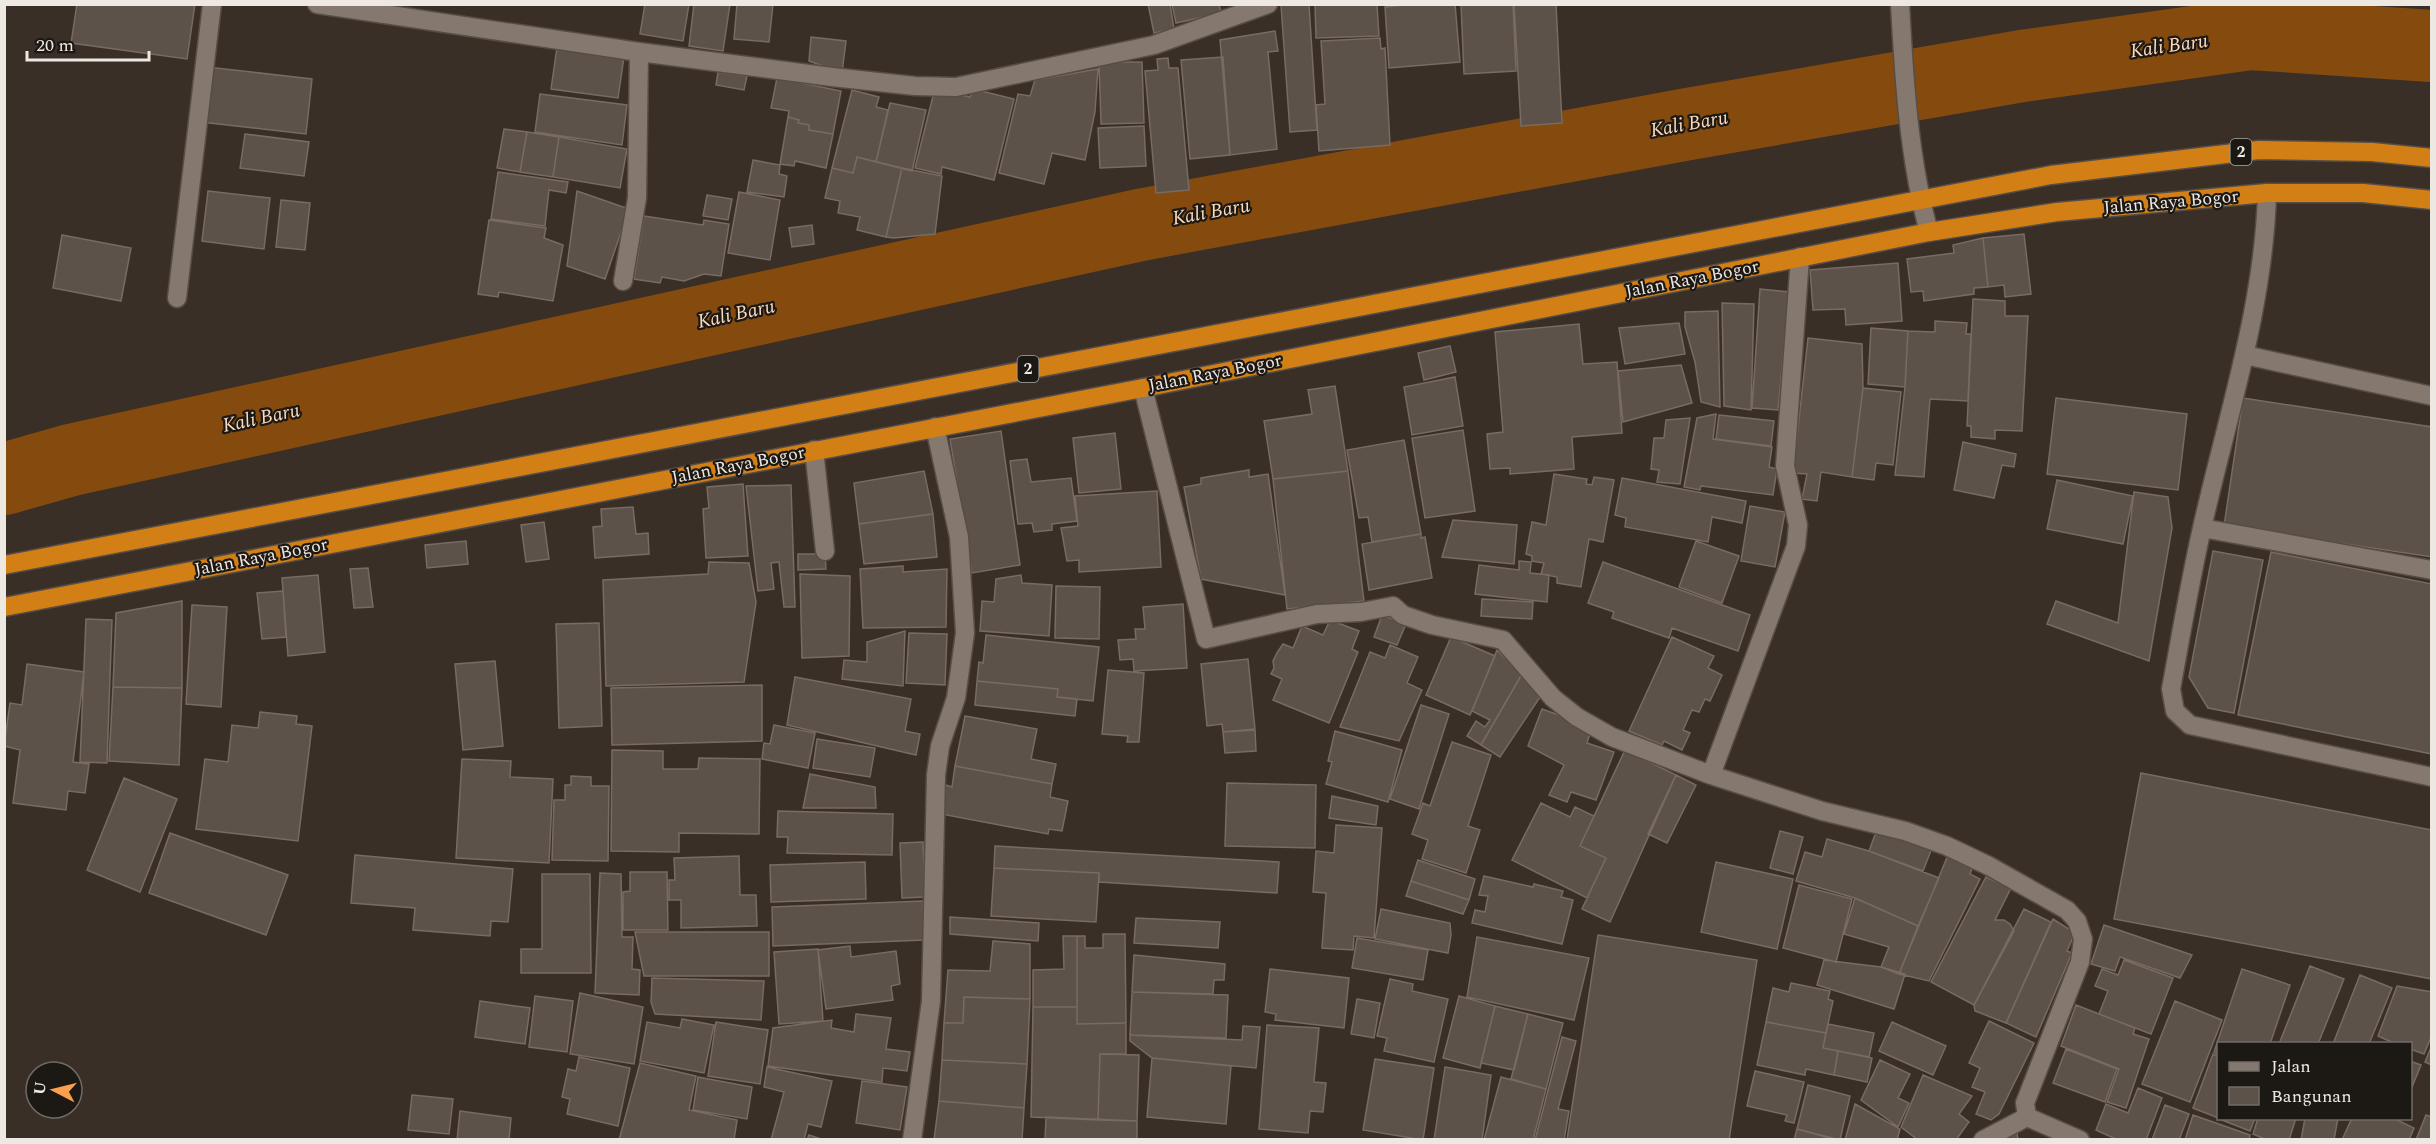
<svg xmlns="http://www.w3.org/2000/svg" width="2436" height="1144" font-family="Spectral,serif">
  <rect width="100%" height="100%" fill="#392f27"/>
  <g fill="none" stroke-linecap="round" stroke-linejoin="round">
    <path stroke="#854b0e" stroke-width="72" d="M4 479 71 460 1140 225 1683 125 2022 66 2250 34 2432 46"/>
  </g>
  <path fill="#5d524a" stroke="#776b62" stroke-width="1.5" d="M77 4H195L187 59 71 43Z
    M645 4H689L683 41 640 34Z
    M694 4H730L723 51 689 46Z
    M737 4H773L769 42 734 39Z
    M1148 4H1170L1174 29 1154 33Z
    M1172 4H1219L1221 13 1176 23Z
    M1309 4 1317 130 1290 132 1281 5Z
    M1315 4H1377L1379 36 1316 38Z
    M1413 4H1455L1460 62 1389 68 1385 7Z
    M1461 4H1513L1516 71 1464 74Z
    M1514 4H1556L1562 123 1521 126Z
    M1275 31 1278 51 1268 52 1277 149 1230 155 1220 40Z
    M811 37 846 41 842 73 809 61Z
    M1380 38 1381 49 1385 48 1390 145 1319 151 1316 105 1325 104 1321 41Z
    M557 47 624 57 618 98 551 89Z
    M1223 57 1230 155 1190 159 1181 60Z
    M1168 58 1169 68H1178L1189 190 1156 193 1145 71 1158 70 1157 59Z
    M1099 62H1142L1144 123 1101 124Z
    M207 67 312 79 306 134 201 122Z
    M1098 69 1095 112 1085 160 1052 153 1044 184 999 173 1018 94 1030 96 1035 80Z
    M718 72 747 76 744 90 716 85Z
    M777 78 841 91 833 134 809 130V125L798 123 799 120 788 117 789 111 771 108Z
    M935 88 970 97 973 89 1014 99 994 180 942 167 941 174 915 168Z
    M852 90 879 97 876 107 888 110 876 162 857 157 853 173 832 168Z
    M540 94 627 105 622 145 535 132Z
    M890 103 926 110 912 171 876 162Z
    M788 117 799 120 798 123 809 125V130L833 134 826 168 795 161 794 166 780 164Z
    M1144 126 1146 166 1100 168 1098 128Z
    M504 129 527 132 520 172 497 168Z
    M527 132 559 137 553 177 520 172Z
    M245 134 309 142 304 176 240 168Z
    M559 137 627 149 620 188 553 177Z
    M857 157 902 168 886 237 857 230 860 217 838 213 840 201 825 198 832 168 853 173Z
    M753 160 780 165 779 174 787 176 784 197 747 192Z
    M902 168 942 176 935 234 894 238 886 237Z
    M498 172 568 182 566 193 549 190 545 226 491 219Z
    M208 191 270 198 264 249 202 241Z
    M577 191 629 209 605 279 567 266Z
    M739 192 780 200 770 260 728 253Z
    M707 195 732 199 728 220 703 216Z
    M281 200 310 203 305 250 276 247Z
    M644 216 703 225 704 220 729 224 721 276 704 274 684 281 662 277 660 283 634 279Z
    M489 220 546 228 544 238 563 245 553 301 499 292 498 297 478 294Z
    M812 225 814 244 792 247 789 228Z
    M2024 234 2031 294 2005 297 2004 285 1988 287 1983 238Z
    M62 235 131 248 121 301 53 288Z
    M1983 238 1988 287 1974 288V294L1924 301 1923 291 1911 292 1907 259 1954 253 1953 245Z
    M1898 263 1902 321 1846 325 1845 309 1813 310 1810 270Z
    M1760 289 1789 292 1778 410 1752 408Z
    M1973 299 2005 301V316H2028L2022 431 1995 430V439L1971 437V426H1967Z
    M1722 303 1754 304 1751 410 1724 406Z
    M1718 311 1720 407 1701 402 1695 362 1685 327V312Z
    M1935 321 1967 323 1966 334H1971L1968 401 1930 399 1924 477 1895 475 1905 387 1908 331 1935 332Z
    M1679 323 1685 354 1625 364 1619 328Z
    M1579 324 1583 364 1617 362 1622 433 1572 437 1574 469 1510 474V468L1490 469 1487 434 1503 432 1495 332Z
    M1871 328 1908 331 1905 387 1868 384Z
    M1808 338 1862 344 1863 388 1852 477 1821 472 1817 501 1802 499 1807 474 1793 473Z
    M1450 346 1456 372 1424 380 1418 353Z
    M1681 365 1692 403 1623 422 1618 371Z
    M1455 377 1463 426 1412 435 1404 387Z
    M1335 386 1348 471 1273 479 1264 421 1312 414 1308 390Z
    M1863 388 1901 392 1893 465 1876 463 1874 480 1852 477Z
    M2056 398 2187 414 2178 490 2047 474Z
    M2243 398 2432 427V557L2224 526Z
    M1716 414 1713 439 1772 447 1769 467 1777 469 1773 495 1701 486 1700 490 1684 487 1697 418Z
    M1719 415 1774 421 1771 446 1716 439Z
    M1690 418 1680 484 1657 482 1659 470 1651 469 1654 438H1664L1666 420Z
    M1463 430 1475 511 1425 518 1412 438Z
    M1001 431 1020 565 972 573 950 439Z
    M1115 433 1121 489 1079 493 1073 438Z
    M1404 440 1421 534 1372 542 1368 517 1359 518 1347 450Z
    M1963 442 2016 454 2014 467 2002 465 1994 498 1954 490Z
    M1027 459 1031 482 1071 478 1077 521 1052 524V530L1034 532 1032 523 1018 524 1010 461Z
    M1249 470V477L1268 474 1285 595 1201 579 1184 487 1201 484V478Z
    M924 471 933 514 859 524 854 483Z
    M1348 471 1364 601 1287 609 1273 479Z
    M1554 474 1587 479 1586 484 1592 485 1594 477 1614 480 1603 542 1589 539 1581 587 1557 583V577L1541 574 1544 563 1532 561V556L1526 554 1532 522 1546 525Z
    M1622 478 1746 501 1742 523 1712 517 1708 542 1625 527 1626 518 1615 515Z
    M2057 480 2133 496 2123 544 2047 529Z
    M743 484 748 556 706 558 703 509 709 508 707 487Z
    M791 485 795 607H784L779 562 771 563 774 589 758 591 746 486Z
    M1157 491 1161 567 1079 572V560L1067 561 1061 528 1078 526 1075 496Z
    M2134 492 2168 497 2172 528 2149 661 2047 624 2056 601 2118 623Z
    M1750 506 1785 512 1775 567 1741 561Z
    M633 507 636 534 648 533 649 554 595 558 593 527 602 526 601 509Z
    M933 514 937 557 864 564 859 524Z
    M1453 520 1517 525 1514 564 1442 557Z
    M544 522 549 559 526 562 521 525Z
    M1421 534V538L1425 537 1432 578 1369 590 1362 544Z
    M466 541 468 564 427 568 425 545Z
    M1696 541 1739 556 1722 603 1679 587Z
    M2213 551 2263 560 2234 713 2208 708 2189 677Z
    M2271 552 2432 584V754L2238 715Z
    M798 554H825L826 569 798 570Z
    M1519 561 1531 562 1530 573 1549 575 1547 602 1475 594 1479 565 1519 570Z
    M709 562 749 563 756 602 744 682 606 686 603 580 708 574Z
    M1603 562 1750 615 1738 651 1672 628 1669 638 1612 618 1614 612 1588 603Z
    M903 566V572L947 569 946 627 863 628 860 569Z
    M368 568 373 607 354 608 350 569Z
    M800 574 850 576 849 656 802 658Z
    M318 575 325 652 288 656 282 578Z
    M1021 575 1022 583 1052 585 1049 636 980 631 982 601 994 602 996 579Z
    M1056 586 1100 587 1099 639 1055 638Z
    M283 591 286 637 262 639 257 593Z
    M1482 599 1533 602 1532 619 1481 616Z
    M182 601V688L113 687 116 613Z
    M1183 604 1187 668 1134 671 1133 659 1120 660 1118 640 1136 639 1135 629H1145L1143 607Z
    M192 605 227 607 221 707 186 704Z
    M1382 615 1406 624 1397 645 1374 637Z
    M86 619 112 620 107 763 80 762Z
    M1330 620 1359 631 1352 649 1358 652 1329 723 1273 700 1282 679 1271 674 1274 668 1273 661 1277 653 1283 644 1293 648 1302 626 1323 635Z
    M599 623 602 726 559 728 556 624Z
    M905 631 903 686 842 679 844 660 867 662V642Z
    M909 633 947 634 945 685 906 683Z
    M986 635 1099 647 1093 701 1057 697 1058 689 977 681 979 662 983 663Z
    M1451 637 1495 656 1470 715 1426 695Z
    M1672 637 1714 656 1708 668 1722 675 1710 701 1705 699 1699 712 1692 710 1683 730 1690 733 1682 750 1664 741 1662 745 1629 731Z
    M1390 645 1418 657 1407 683 1422 690 1399 741 1340 727 1370 652 1385 658Z
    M1497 650 1522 674 1481 745 1467 736 1476 721 1485 727 1490 720 1472 711Z
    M1248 659 1255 729 1223 732 1222 724 1207 726 1201 664Z
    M495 661 503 746 463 750 455 664Z
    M27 664 84 672 73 762 89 764 85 793 68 791 66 810 13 803 20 750 4 746 10 703 22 705Z
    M1108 670 1144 673 1139 742H1127L1128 736 1102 734Z
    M1522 674 1542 694 1500 757 1481 745Z
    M795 677 911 699 905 731 920 734 916 755 787 725Z
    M977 681 1058 689 1057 697 1077 699 1075 716 975 705Z
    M762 685V741L612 745 611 688Z
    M113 687 182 688 179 765 109 761Z
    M1421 705 1449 714 1419 809 1390 799Z
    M1542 709 1592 727 1587 743 1614 752 1596 800 1571 792 1567 802 1549 795 1564 765 1528 746Z
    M260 712 297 716 296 724 312 726 298 841 196 829 205 759 228 762 232 725 258 728Z
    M965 716 1037 729 1031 759 1056 764 1052 784 955 766Z
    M774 725 815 733 808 768 762 759 764 743 770 744Z
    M1255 730 1256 751 1225 753 1223 732Z
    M1335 731 1402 750 1388 802 1326 784 1332 762 1328 761Z
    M817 739 875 748 870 777 813 768Z
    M1452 742 1491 755 1468 826 1480 830 1466 873 1422 859 1428 840 1412 834 1423 803 1430 806Z
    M612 750 663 751V769H698L699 758 760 759 759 834 679 833V852L611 851Z
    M1625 750 1676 775 1610 922 1582 909 1606 858 1580 846Z
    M462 759 511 761 510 777 553 779 549 863 456 858Z
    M955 766 1052 784 1050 797 1068 801 1062 831 1049 829 1048 834 941 814 946 785 952 787Z
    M2141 773 2432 830V979L2114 919Z
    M810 774 875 787 876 808H803Z
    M1676 775 1696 785 1667 843 1648 834Z
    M571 776 591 777V786H609L608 861 552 860 554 800H565V785H571Z
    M124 778 177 799 140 892 87 870Z
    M1227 783 1316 785 1315 848 1225 846Z
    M1332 796 1378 806 1376 825 1329 818Z
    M1541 803 1570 817 1575 807 1594 816 1580 846 1606 858 1587 898 1512 860Z
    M778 811 893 814 892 855 787 853 788 837H777Z
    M1336 825 1382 828 1374 938 1354 936 1353 950 1322 948 1326 893 1313 892 1316 851 1334 853Z
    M1780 831 1803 837 1793 874 1770 868Z
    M1876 832 1932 848 1923 871 1869 851Z
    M170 833 288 875 266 935 149 893Z
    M1827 839 1869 851 1939 878 1918 926 1855 898 1796 881 1805 852 1822 857Z
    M923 842 925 897 902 898 900 843Z
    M995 846 1279 862 1277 893 1099 882V873L994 868Z
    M355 855 513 869 508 922 491 921 490 936 413 930 415 908 351 903Z
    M1948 855 1973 866 1970 874 1980 879 1929 981 1899 974Z
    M739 856 740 895H756L757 926 681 928V900H669V880H675L674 858Z
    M1418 860 1475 879 1469 900 1411 881Z
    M865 862 866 899 771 902 770 865Z
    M1716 862 1793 879 1777 949 1701 932Z
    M994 868 1099 873 1096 922 991 916Z
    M630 872H667L668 930H623V892L630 891Z
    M600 873 621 874 622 937H633L632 969 640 970 639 995 595 993Z
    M542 874H590L591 973H521V949H542Z
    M1484 876 1533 887 1534 884 1563 891 1561 897 1573 900 1562 944 1472 923 1475 910 1485 912 1488 896 1479 895Z
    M1986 877 2011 888 1995 920H2004L2010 924 2014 931 1974 1005 1931 982Z
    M1411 881 1469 900 1463 914 1406 896Z
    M1799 885 1852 899 1836 962 1783 948Z
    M1855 898 1918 926 1899 974 1881 967 1889 947 1844 934Z
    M923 901 925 940 773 946 772 907Z
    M1381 909 1450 923 1451 935 1448 953 1375 939Z
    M2024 909 2051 922 2006 1023 1975 1011 1974 1005Z
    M950 917 1039 923 1038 941 950 934Z
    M1136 918 1220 922 1218 948 1134 943Z
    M2053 919 2075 933 2067 951 2072 953 2036 1037 2006 1023Z
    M2104 925 2192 955 2180 978 2120 957 2115 971 2091 964Z
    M635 932H769V976H644Z
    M1103 934H1125L1126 1023 1077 1024V936H1085V948H1103Z
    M1598 935 1757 960 1729 1140H1567Z
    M1063 936H1077V1007H1033V970L1064 969Z
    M1477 937 1589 958 1574 1020 1467 997Z
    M1357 938 1428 950 1423 980 1352 968Z
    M993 941 1030 944V999L964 997 963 1023H944L948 970 990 971Z
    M850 946 851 957 896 951 900 984 891 986 893 1000 826 1009 818 950Z
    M818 949 823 1021 779 1024 774 952Z
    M1134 955 1225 964 1224 980H1214L1213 994 1132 992Z
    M1824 960 1881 967 1905 974 1894 1009 1817 985Z
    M2124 960 2173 978 2151 1034 2099 1014 2108 991 2095 986 2102 969 2118 975Z
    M2310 966 2344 979 2318 1044H2279Z
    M1270 969 1349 978 1344 1028 1275 1020 1276 1014 1265 1012Z
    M2242 969 2290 985 2270 1044H2218V1054L2214 1052Z
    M2360 975 2392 988 2369 1044H2333Z
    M652 978 764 981 761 1020 655 1014 651 1002Z
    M1390 979 1413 984 1412 991 1448 999 1434 1062 1384 1051 1387 1038 1377 1036Z
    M1791 983 1830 991 1828 999 1833 1001 1826 1033 1766 1022 1773 988 1789 992Z
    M2397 986 2432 992V1035L2424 1054 2410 1049V1044H2396L2378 1036Z
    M1132 992 1228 995 1226 1038 1130 1035Z
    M580 993 643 1007 634 1064 570 1054Z
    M535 996 573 1001 567 1052 529 1047Z
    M1459 996 1495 1006 1480 1068 1443 1058Z
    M964 997 1030 999 1027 1064 942 1060 944 1023H963Z
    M1357 999 1380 1003 1374 1038 1351 1034Z
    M480 1001 530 1008 525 1044 475 1037Z
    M2175 1001 2222 1020 2190 1102 2142 1084Z
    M2076 1005 2135 1028 2133 1034 2149 1039 2126 1108 2107 1102 2119 1069 2061 1046Z
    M1495 1006 1528 1014 1514 1070 1481 1063Z
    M1033 1007H1077V1024L1126 1023V1054H1100L1098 1120 1031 1117Z
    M856 1014 891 1018 886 1049 910 1052 907 1071 883 1068 882 1082 768 1066 773 1028 832 1020 831 1028 854 1032Z
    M1528 1014 1563 1023 1546 1089 1511 1079Z
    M682 1019 714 1025 704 1073 640 1061 647 1022 680 1028Z
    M1989 1021 2034 1043 1999 1114 1991 1120 1976 1114 1985 1092 1972 1087 1980 1068 1969 1063Z
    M716 1022 768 1030 760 1084 708 1076Z
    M1766 1022 1826 1033 1823 1048 1838 1051 1834 1075 1806 1069 1805 1075 1757 1065Z
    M1892 1022 1946 1046 1933 1075 1879 1051Z
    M1828 1024 1874 1033 1869 1057 1823 1048Z
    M1267 1025 1319 1028 1314 1082 1326 1083 1323 1112 1310 1111 1308 1133 1259 1129Z
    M1243 1026 1260 1027 1256 1068 1152 1058 1130 1041V1035L1242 1040Z
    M1562 1037 1576 1041 1558 1109 1569 1111 1564 1140H1535Z
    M2432 1045V1065L2425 1062Z
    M2066 1049 2117 1069 2105 1102 2053 1083Z
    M1838 1051 1872 1058 1867 1082 1834 1075Z
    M1100 1054 1139 1055 1137 1121 1098 1120Z
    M2213 1054 2218 1056V1118L2193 1108Z
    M579 1057 630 1068 618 1126 567 1114 570 1099 562 1097 568 1069 576 1071Z
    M1152 1058 1231 1066 1226 1124 1147 1117Z
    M1375 1059 1434 1068 1423 1140 1363 1130Z
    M942 1060 1027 1064 1024 1108 939 1101Z
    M1880 1060 1910 1074 1898 1098 1909 1103 1898 1127 1861 1100Z
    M2410 1061 2421 1065 2410 1092Z
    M640 1063 696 1076 689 1110 737 1120 734 1140H619Z
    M767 1067 832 1081 821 1127 808 1124 804 1140H771L784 1092 764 1087Z
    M1445 1067 1491 1075 1482 1140H1434Z
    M1755 1071 1804 1082 1794 1123 1785 1121 1787 1115 1747 1106Z
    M1923 1075 1972 1096 1959 1114 1969 1122 1956 1140H1918L1901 1127Z
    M698 1077 752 1087 747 1119 693 1110Z
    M1501 1077 1546 1089 1533 1140H1484Z
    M862 1081 907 1087 900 1130 856 1123Z
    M1808 1085 1850 1096 1840 1140 1797 1129Z
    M2138 1088 2162 1098 2146 1140H2118L2096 1130 2106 1104 2128 1113Z
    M412 1095 453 1099 449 1134 408 1130Z
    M939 1101 1024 1108 1022 1140H934Z
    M1855 1104 1900 1129 1897 1140H1845Z
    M2165 1105 2189 1114 2179 1140H2152Z
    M460 1111 511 1118 509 1140H457Z
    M2193 1115 2250 1135 2249 1140H2185Z
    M2426 1115 2432 1117V1140H2416Z
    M1046 1117 1137 1121V1140H1045Z
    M2223 1118H2255L2250 1131 2222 1120Z
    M2258 1118H2296L2289 1140H2267L2253 1134Z
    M2305 1118H2338L2334 1140H2301Z
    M2352 1118H2393L2414 1128 2409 1140H2342Z
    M1797 1129 1837 1140H1794Z
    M2017 1132 2018 1140H1996Z
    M809 1135 824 1140H807Z"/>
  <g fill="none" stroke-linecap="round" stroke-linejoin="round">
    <g stroke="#564d46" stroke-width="21">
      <path id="service" d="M2267 193C2264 307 2227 417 2202 528 2190 581 2181 635 2171 689L2175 711 2190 725 2432 777
        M2245 355 2432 396
        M814 450 825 551
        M2202 528 2432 570"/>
    </g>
    <g stroke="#564d46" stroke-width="21">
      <path id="minor" d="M317 4 639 52 832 77 915 86 956 87 1154 45 1268 4
        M1900 4C1904 79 1909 160 1929 232
        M1800 257 1785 466 1798 525 1796 546 1711 775 1822 811 1905 831 1947 846 1989 866 2067 910 2077 921 2083 939 2080 962 2025 1103 2027 1117 2080 1140
        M623 281 637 198 639 52
        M177 298 212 4
        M1143 388 1206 639 1317 614 1361 612 1393 606 1403 615 1432 625 1503 640 1553 698 1577 717 1612 737 1711 775
        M912 1140 931 1001 936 775 940 746 956 698 965 633 959 537 935 427
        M1983 1140 2027 1117"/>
    </g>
    <g stroke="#564d46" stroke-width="21">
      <path id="trunk" d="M4 565 2051 175 2259 150 2372 152 2432 158
        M4 607 1143 388 1929 232 2057 212 2267 193H2363L2432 200"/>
    </g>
    <use href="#service" stroke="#84786f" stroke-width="18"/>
    <use href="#minor" stroke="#84786f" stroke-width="18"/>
    <use href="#trunk" stroke="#d27f16" stroke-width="18"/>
  </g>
  <g text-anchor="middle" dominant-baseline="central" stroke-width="4.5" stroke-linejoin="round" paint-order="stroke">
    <g fill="#1c1814" stroke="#afaaa5" stroke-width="1.5">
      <rect x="2230.5" y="139" width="21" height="26" rx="4.5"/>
      <rect x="1017.5" y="356" width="21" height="26" rx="4.5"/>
    </g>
    <g font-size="16" font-weight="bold" fill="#eee8e3">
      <text x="2241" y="152">2</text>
      <text x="1028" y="369">2</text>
    </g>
    <g font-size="18" fill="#eee8e3" stroke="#1c1814">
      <text transform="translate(2171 202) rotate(-5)">Jalan Raya Bogor</text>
      <text transform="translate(1692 279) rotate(-11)">Jalan Raya Bogor</text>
      <text transform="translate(1215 373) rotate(-11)">Jalan Raya Bogor</text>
      <text transform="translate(738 465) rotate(-11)">Jalan Raya Bogor</text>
      <text transform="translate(261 557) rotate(-11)">Jalan Raya Bogor</text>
    </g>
    <g font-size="20" font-style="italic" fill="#fcd9bd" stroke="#1c1814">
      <text transform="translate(2169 46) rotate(-8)">Kali Baru</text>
      <text transform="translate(1689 124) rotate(-10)">Kali Baru</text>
      <text transform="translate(1211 212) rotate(-10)">Kali Baru</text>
      <text transform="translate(736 314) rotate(-12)">Kali Baru</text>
      <text transform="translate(261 418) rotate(-12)">Kali Baru</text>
    </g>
  </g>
  <rect width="2436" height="1144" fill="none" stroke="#eee8e3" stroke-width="12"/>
  <rect x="2217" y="1042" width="195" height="78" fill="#1c1814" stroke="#706b67" stroke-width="1.5"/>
  <rect x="2229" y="1062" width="30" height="9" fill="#84786f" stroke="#706b67" stroke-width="1.5"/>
  <text x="2271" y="1072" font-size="18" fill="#eee8e3">Jalan</text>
  <rect x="2229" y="1087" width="30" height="18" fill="#5d524a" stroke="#706b67" stroke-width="1.5"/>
  <text x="2271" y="1102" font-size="18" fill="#eee8e3">Bangunan</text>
  <g transform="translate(54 1090) rotate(277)"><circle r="28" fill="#1c1814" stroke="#706b67" stroke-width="1.5"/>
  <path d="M0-4.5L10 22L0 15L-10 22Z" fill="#f99f4d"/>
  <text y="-9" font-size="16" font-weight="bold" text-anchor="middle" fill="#eee8e3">U</text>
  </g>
  <path d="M27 51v9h122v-9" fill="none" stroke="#eee8e3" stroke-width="3"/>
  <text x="36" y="51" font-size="18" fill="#eee8e3" stroke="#1c1814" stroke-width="4.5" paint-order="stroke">20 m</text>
</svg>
